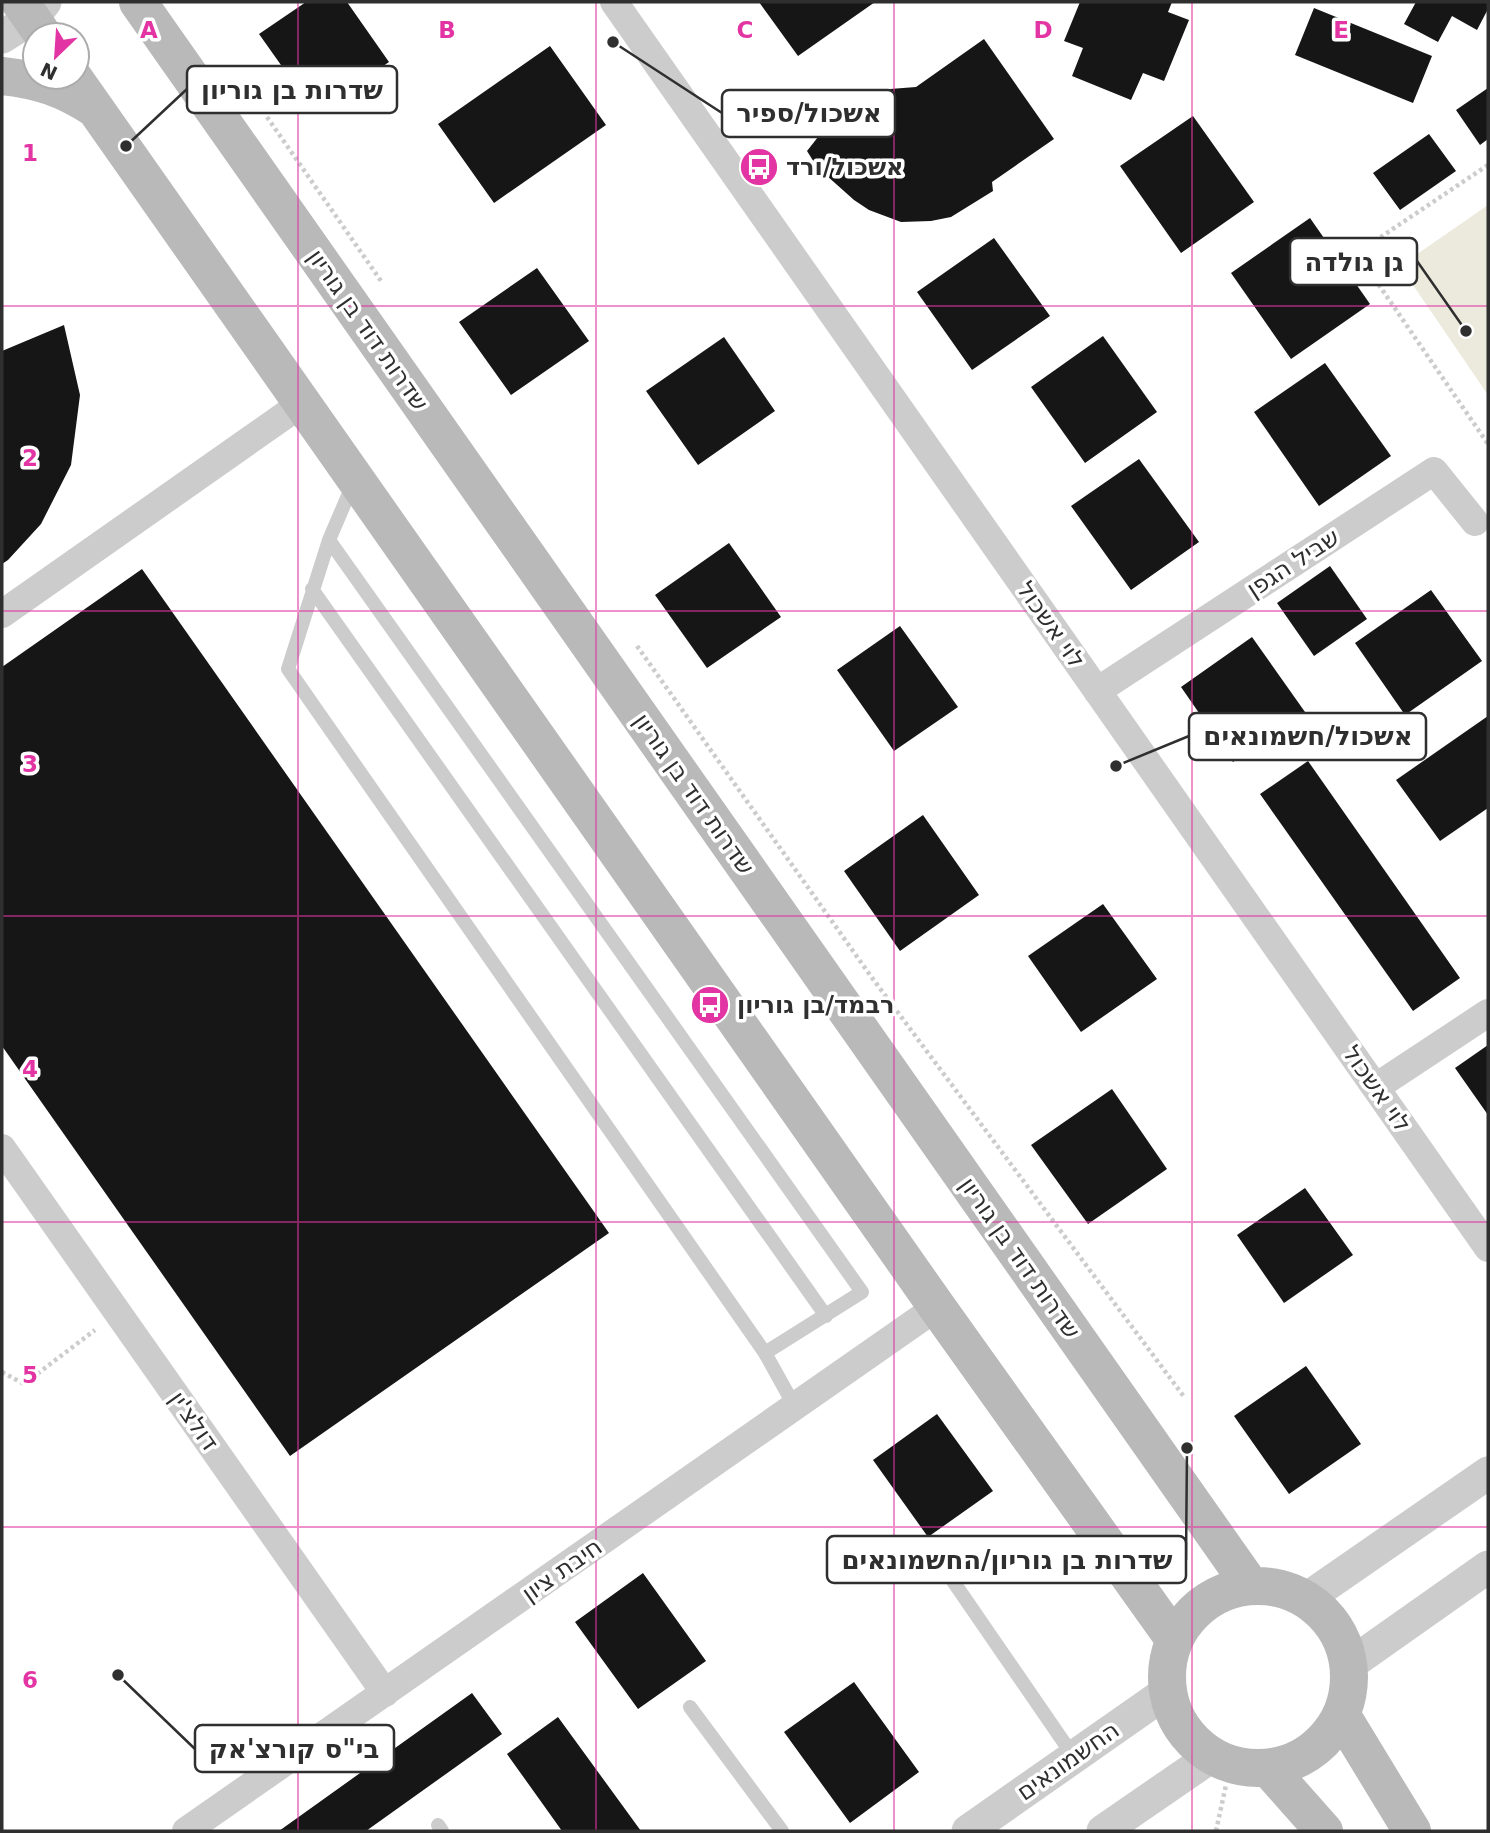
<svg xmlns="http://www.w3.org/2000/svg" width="1490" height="1833" font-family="'DejaVu Sans',Heebo,sans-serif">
  <rect width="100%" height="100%" fill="#fff"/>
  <path fill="#eceadd" d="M1488 205V395L1400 266Z"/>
  <path fill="#161616" d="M306 2H347L389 62 315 113 259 34Z
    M759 2H875L798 56Z
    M1080 2H1172L1168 12 1189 20 1164 81 1143 73 1131 100 1072 76 1083 48 1064 41Z
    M1416 2H1488V9L1477 30 1452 16 1438 42 1404 24Z
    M1314 8 1432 56 1413 103 1295 55Z
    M984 39 1054 139 992 182 993 191 951 217 931 221 901 222 869 210 854 200 817 167 807 151 818 137 858 101 877 90 916 87Z
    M550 46 606 125 494 203 438 124Z
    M1488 88V139L1480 145 1456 110Z
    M1193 116 1254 202 1181 253 1120 166Z
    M1429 134 1456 171 1400 210 1373 173Z
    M1310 218 1370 304 1291 359 1231 273Z
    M994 238 1050 316 972 370 917 292Z
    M537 268 589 341 511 395 459 322Z
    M64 325 80 395 71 465 41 524 8 560 2 564V351Z
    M1103 336 1157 412 1085 463 1031 387Z
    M724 337 775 411 698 465 646 391Z
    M1325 363 1391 456 1319 506 1254 412Z
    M1139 459 1199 542 1131 590 1071 506Z
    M729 543 781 617 707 668 655 595Z
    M1330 566 1367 619 1314 656 1277 603Z
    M142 569 609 1233 290 1456 2 1046V667Z
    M1431 590 1482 661 1405 715 1355 643Z
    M900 626 958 707 894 751 837 670Z
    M1252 637 1305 712 1233 762 1181 687Z
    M1488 716V808L1440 841 1396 780Z
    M1308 761 1460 978 1413 1011 1260 794Z
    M923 815 979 895 900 951 844 871Z
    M1103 904 1157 979 1081 1032 1028 956Z
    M1488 1045V1115L1455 1068Z
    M1112 1089 1167 1169 1088 1224 1031 1145Z
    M1305 1188 1353 1255 1284 1303 1237 1235Z
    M1306 1366 1361 1444 1289 1494 1234 1416Z
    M937 1414 993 1491 928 1537 873 1460Z
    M643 1573 706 1661 638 1709 575 1622Z
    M854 1682 919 1772 850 1823 784 1732Z
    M472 1693 502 1734 366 1831H279Z
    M558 1717 641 1831H562L507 1754Z"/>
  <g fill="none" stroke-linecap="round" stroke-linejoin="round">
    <path stroke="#ccc" stroke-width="4.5" stroke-dasharray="3.5 3.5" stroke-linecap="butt" d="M267 117 381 281
      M1488 165 1357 253 1488 444
      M637 646 870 975 1185 1398
      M2 1372 24 1384 95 1330
      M1216 1831 1226 1785"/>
    <path stroke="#ccc" stroke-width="14" d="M353 484 329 540 288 669 765 1353
      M329 540 862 1292 765 1353 795 1407
      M312 589 826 1316
      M944 1568 1074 1757
      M690 1707 782 1831
      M438 1825 442 1831"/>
    <path stroke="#ccc" stroke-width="28" d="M614 2 1488 1248
      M2 614 301 404
      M1097 691 1434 471 1475 522
      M1376 1087 1488 1013
      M2 1148 385 1693
      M186 1831 937 1307"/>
    <path stroke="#ccc" stroke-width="33" d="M2 37 32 18 45 2
      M1306 1599 1488 1473
      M1349 1665 1488 1567
      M968 1831 1168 1691
      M1103 1831 1212 1756"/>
    <path stroke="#b9b9b9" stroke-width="38" d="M20 2 43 35
      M138 2 1250 1585
      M2 76C39 80 63 88 94 108
      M73 77 937 1307 1174 1639
      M1167 1677a91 91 0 1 1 182 0a91 91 0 1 1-182 0Z
      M1342 1716 1412 1831
      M1268 1768 1324 1831"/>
  </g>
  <path fill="none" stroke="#e234a3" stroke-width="2" stroke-opacity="0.55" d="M298 2V1831M596 2V1831M894 2V1831M1192 2V1831M2 306H1488M2 611H1488M2 916H1488M2 1222H1488M2 1527H1488"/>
  <defs>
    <g id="bus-disc" transform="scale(2.0125)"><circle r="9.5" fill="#e234a3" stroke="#fff"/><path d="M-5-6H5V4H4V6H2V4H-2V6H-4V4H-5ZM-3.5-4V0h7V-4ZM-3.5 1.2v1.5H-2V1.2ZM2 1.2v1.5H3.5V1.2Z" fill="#fff"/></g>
  </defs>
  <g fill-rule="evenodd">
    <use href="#bus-disc" x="759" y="167"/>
    <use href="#bus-disc" x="710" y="1005"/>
  </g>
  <g text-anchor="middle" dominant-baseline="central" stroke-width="7" stroke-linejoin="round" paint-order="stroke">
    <g font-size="24" font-weight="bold" fill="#2f2f2f" stroke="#fff" text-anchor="start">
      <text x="786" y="167">אשכול/ורד</text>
      <text x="737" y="1005">רבמד/בן גוריון</text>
    </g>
    <g font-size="24" fill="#2f2f2f" stroke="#fff">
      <text transform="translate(368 330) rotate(55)">שדרות דוד בן גוריון</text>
      <text transform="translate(1293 563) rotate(-33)">שביל הגפן</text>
      <text transform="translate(1051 625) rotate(55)">לוי אשכול</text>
      <text transform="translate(694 794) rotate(55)">שדרות דוד בן גוריון</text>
      <text transform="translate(1377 1089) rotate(55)">לוי אשכול</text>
      <text transform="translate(1020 1258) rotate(55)">שדרות דוד בן גוריון</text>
      <text transform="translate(194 1421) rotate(55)">דולצ'ין</text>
      <text transform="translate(562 1570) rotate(-35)">חיבת ציון</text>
      <text transform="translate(1068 1761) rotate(-35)">החשמונאים</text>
    </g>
  </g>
  <g font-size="23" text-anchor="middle" font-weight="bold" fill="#e234a3" stroke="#fff" stroke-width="7" stroke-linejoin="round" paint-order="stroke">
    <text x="149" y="38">A</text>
    <text x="447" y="38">B</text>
    <text x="745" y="38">C</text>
    <text x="1043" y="38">D</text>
    <text x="1341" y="38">E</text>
    <text x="30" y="161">1</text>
    <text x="30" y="466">2</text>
    <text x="30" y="772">3</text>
    <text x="30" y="1077">4</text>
    <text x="30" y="1383">5</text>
    <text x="30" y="1688">6</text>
  </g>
  <path fill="none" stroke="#2f2f2f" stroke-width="2.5" d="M126 146L187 89M613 42L722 113M1466 331L1417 261M1116 766L1189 736M1187 1448L1186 1560M118 1675L195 1749"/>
  <g fill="#2f2f2f" stroke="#fff" stroke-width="2.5">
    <circle cx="126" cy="146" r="7"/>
    <circle cx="613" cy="42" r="7"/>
    <circle cx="1466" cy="331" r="7"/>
    <circle cx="1116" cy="766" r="7"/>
    <circle cx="1187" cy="1448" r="7"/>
    <circle cx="118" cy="1675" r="7"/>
  </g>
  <g fill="#fff" stroke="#2f2f2f" stroke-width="2.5">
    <rect x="187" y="66" width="210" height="47" rx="7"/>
    <rect x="722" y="90" width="173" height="47" rx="7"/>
    <rect x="1290" y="238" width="127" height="47" rx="7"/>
    <rect x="1189" y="713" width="237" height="47" rx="7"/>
    <rect x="827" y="1536" width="359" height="47" rx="7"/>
    <rect x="195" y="1725" width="199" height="47" rx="7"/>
  </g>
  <g font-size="26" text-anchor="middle" font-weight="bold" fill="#2f2f2f">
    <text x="292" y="99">שדרות בן גוריון</text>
    <text x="809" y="122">אשכול/ספיר</text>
    <text x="1354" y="271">גן גולדה</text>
    <text x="1308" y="745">אשכול/חשמונאים</text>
    <text x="1007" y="1569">שדרות בן גוריון/החשמונאים</text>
    <text x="294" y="1758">בי"ס קורצ'אק</text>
  </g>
  <rect width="1490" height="1833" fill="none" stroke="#2f2f2f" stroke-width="7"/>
  <g transform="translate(56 56) rotate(205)"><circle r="33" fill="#ffffff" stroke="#acacac" stroke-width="2"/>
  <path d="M0-5L12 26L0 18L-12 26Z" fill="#e234a3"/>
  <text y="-10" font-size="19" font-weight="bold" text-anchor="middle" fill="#2f2f2f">N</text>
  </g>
</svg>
